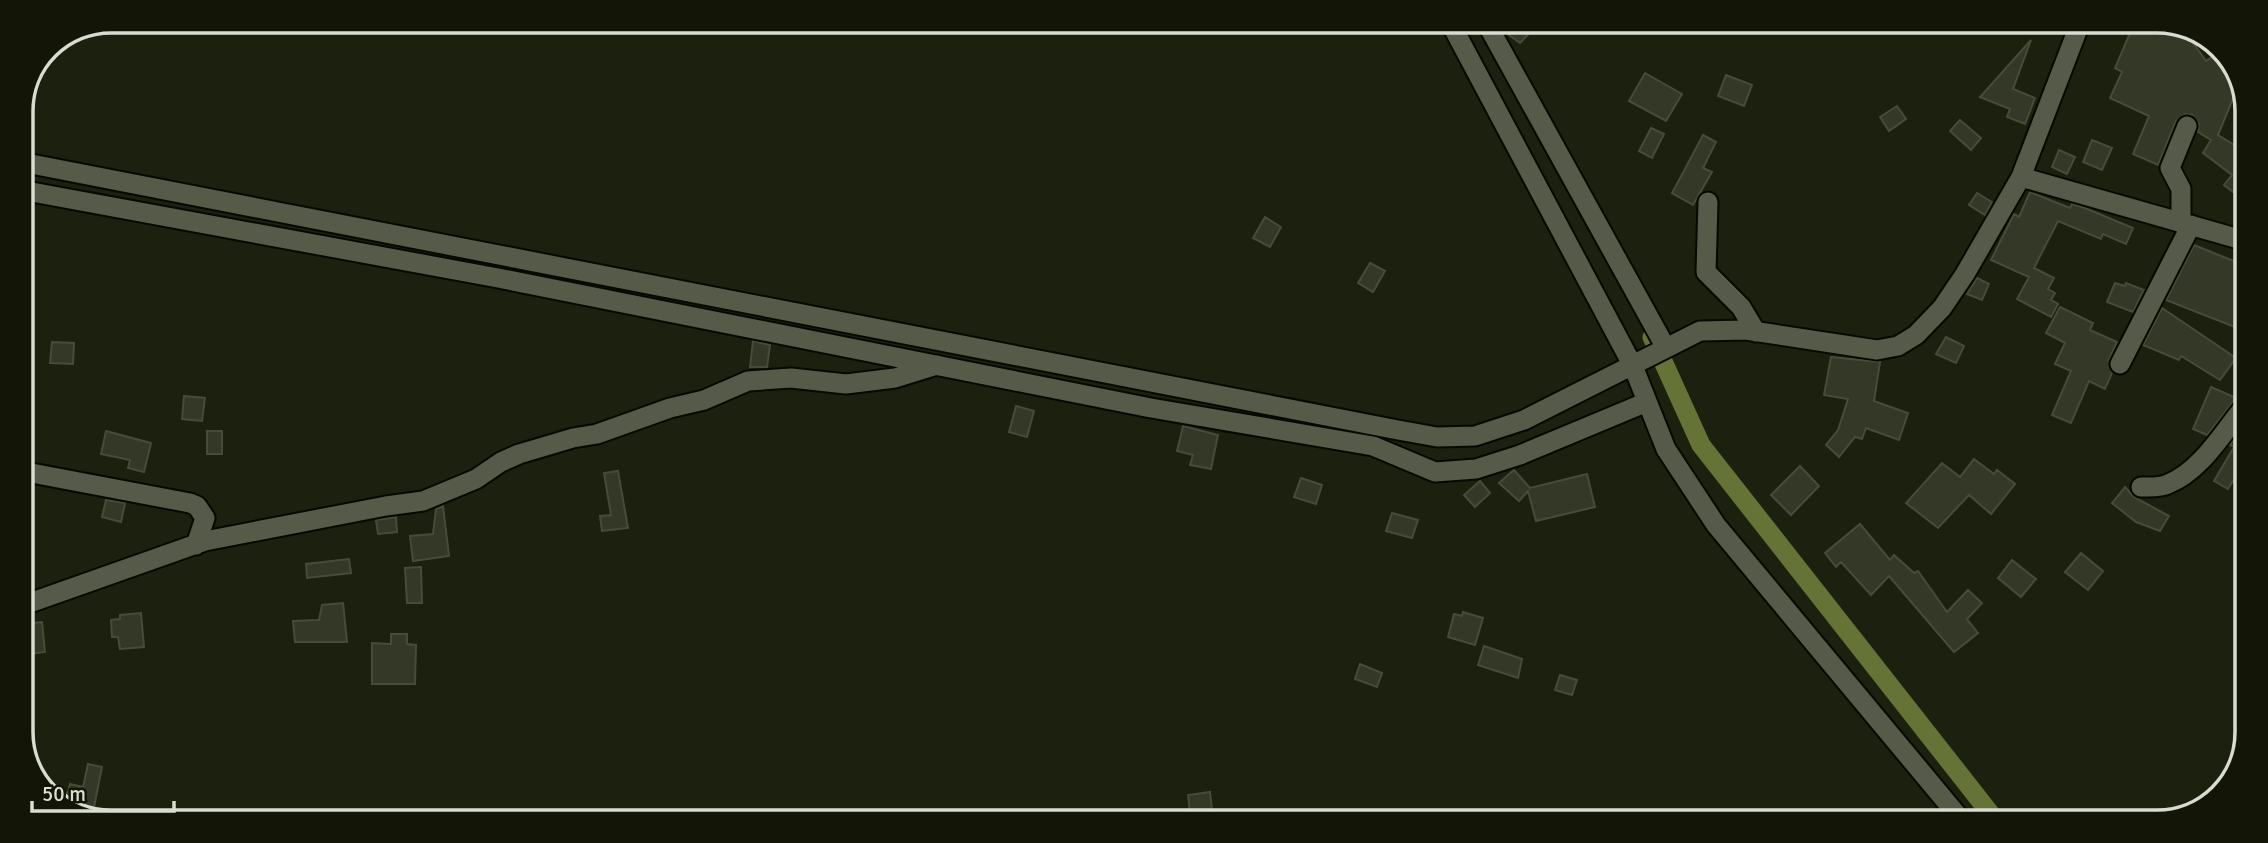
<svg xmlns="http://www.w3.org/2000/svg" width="2268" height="843" font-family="Signika,sans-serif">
  <rect width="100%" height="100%" fill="#1c200f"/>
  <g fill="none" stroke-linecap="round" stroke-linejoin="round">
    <path stroke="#657337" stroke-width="19" d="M1652 337 1701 445 1997 822"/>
  </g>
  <path fill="#343927" stroke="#474c3a" stroke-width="2" d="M1516 24H1538L1520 43 1509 35Z
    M2133 26H2181L2206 61 2221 51 2229 56 2239 84 2218 135 2241 149 2237 154 2244 159 2246 156V202L2224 185 2232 175 2203 153 2211 140 2198 132 2199 124 2192 115 2185 114 2176 121 2158 165 2133 154 2149 116 2110 98 2122 72 2115 68Z
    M2031 40 2013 89 2035 98 2025 124 2007 117 2010 109 1980 97Z
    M1645 73 1682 94 1666 121 1629 101Z
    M1726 75 1752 85 1744 106 1718 96Z
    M1897 106 1906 119 1889 131 1880 117Z
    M1960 120 1981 138 1971 150 1950 131Z
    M1651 128 1664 134 1652 158 1639 151Z
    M1703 135 1716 142 1703 168 1712 172 1693 205 1672 193Z
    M2092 140 2112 148 2102 170 2083 162Z
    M2059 150 2075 157 2067 174 2052 167Z
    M2030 192 2070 208 2072 204 2085 208 2133 228 2126 244 2103 234 2101 239 2058 221 2034 268 2054 278 2048 289 2055 293 2051 300 2058 304 2051 317 2017 299 2029 277 1991 260 2014 214 2019 217Z
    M1977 193 1992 202 1985 215 1969 205Z
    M1265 217 1281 227 1270 247 1253 238Z
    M2194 245 2246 266 2245 331 2166 300Z
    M1370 263 1385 271 1373 292 1358 283Z
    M1977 278 1989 284 1982 300 1967 294Z
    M2115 283 2125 286 2126 283 2144 290 2133 312 2107 302Z
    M2060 307 2093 323 2090 330 2117 342 2109 359 2112 373 2105 389 2089 381 2071 423 2052 415 2071 371 2055 364 2065 343 2046 333Z
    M2162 308 2236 358 2220 380 2181 356 2179 360 2143 345Z
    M1946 337 1964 346 1956 363 1936 354Z
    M753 341 770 345 767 367H750Z
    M52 342 74 343 73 364 50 363Z
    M1831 357 1880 362 1874 401 1908 413 1899 440 1866 428 1862 439 1855 437 1839 457 1826 445 1838 430 1848 399 1824 395Z
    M2211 387 2236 398 2207 435 2193 429Z
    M184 396 205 398 202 421 182 419Z
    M1016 406 1034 411 1027 437 1009 432Z
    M1183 426 1218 435 1211 469 1190 465 1193 455 1177 451Z
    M2244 426V463L2228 489 2214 481 2234 447 2230 445Z
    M106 431 151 443 144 472 128 468 130 460 101 454Z
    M207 431H222V454H207Z
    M1974 459 1994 474 1997 470 2015 484 1991 514 1969 495 1938 528 1906 503 1942 463 1960 477Z
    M1800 466 1819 486 1791 515 1771 495Z
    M1514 470 1530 488 1587 474 1595 507 1536 521 1528 491 1519 501 1499 483Z
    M618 471 628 528 602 531 600 516 611 515 604 473Z
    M1301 478 1322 485 1316 504 1294 497Z
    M1480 481 1490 493 1475 507 1464 495Z
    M2125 487 2134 497 2169 516 2160 531 2136 522 2112 503Z
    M106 500 125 503 121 522 102 517Z
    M443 506 449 556 413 561 410 536 433 534 436 509Z
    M1392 513 1418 520 1412 538 1386 531Z
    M396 517 397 532 378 534 376 520Z
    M1860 524 1890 560 1894 555 1914 573 1918 571 1947 612 1968 590 1982 603 1967 619 1978 633 1954 652 1889 576 1871 595 1841 562 1836 567 1825 553Z
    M2081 553 2103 571 2088 590 2065 572Z
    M349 559 351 573 307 578 306 564Z
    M2012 560 2036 579 2021 597 1998 578Z
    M421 567 422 603H407L405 568Z
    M343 603 347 642H295L293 621 319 620 322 605Z
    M1463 612 1483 618 1475 645 1448 637 1454 614 1462 616Z
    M141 613 144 647 120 649 118 637H112L111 620 120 619V615Z
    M42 622 45 652 21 655V624Z
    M391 634H407V644L416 645 415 684H372V643L391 644Z
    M1484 646 1522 659 1518 678 1478 665Z
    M1360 664 1382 673 1377 687 1355 679Z
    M1560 675 1577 680 1572 695 1555 690Z
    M88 764 102 767 92 817H82L39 786 68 793 70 784 83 787Z
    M1210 792 1213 818 1191 820 1188 795Z"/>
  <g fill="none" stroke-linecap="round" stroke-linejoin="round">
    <g stroke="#060900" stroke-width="23">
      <path id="minor" d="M1451 24 1633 366 1666 449 1716 525 1963 822
        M1487 24 1666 348
        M21 162 1398 430 1437 437 1475 436 1524 420 1700 331 1746 330 1877 350 1898 346 1916 335 1942 308 1965 274 2021 177 2079 26
        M2021 177 2246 241
        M21 190 498 278 1151 408 1373 446 1435 472 1476 469 1520 455 1647 402
        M1708 202 1706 272 1741 307 1756 332
        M2181 223V189L2170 168 2187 126
        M2120 364 2191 225
        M21 471 190 503 197 506 205 518 196 545
        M2141 487C2149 487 2160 488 2168 484 2201 471 2223 432 2245 406
        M21 606 205 541 386 506 423 501 476 479 501 462 519 454 573 438 597 434 670 408 704 400 748 381 791 378 846 384 895 378 937 365"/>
    </g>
    <use href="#minor" stroke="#565b49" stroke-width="19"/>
  </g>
  <path d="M0 0H2268V843H0ZM111 33H2157A78 78 0 0 1 2235 111V732A78 78 0 0 1 2157 810H111A78 78 0 0 1 33 732V111A78 78 0 0 1 111 33Z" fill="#131607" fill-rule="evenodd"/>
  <path fill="none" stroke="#d9dcd1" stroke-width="3.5" d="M111 33H2157A78 78 0 0 1 2235 111V732A78 78 0 0 1 2157 810H111A78 78 0 0 1 33 732V111A78 78 0 0 1 111 33Z"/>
  <path d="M32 801v10h142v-10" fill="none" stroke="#d9dcd1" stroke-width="3.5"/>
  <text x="42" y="801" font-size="21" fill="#d9dcd1" stroke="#131607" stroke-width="5" paint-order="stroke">50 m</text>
</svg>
